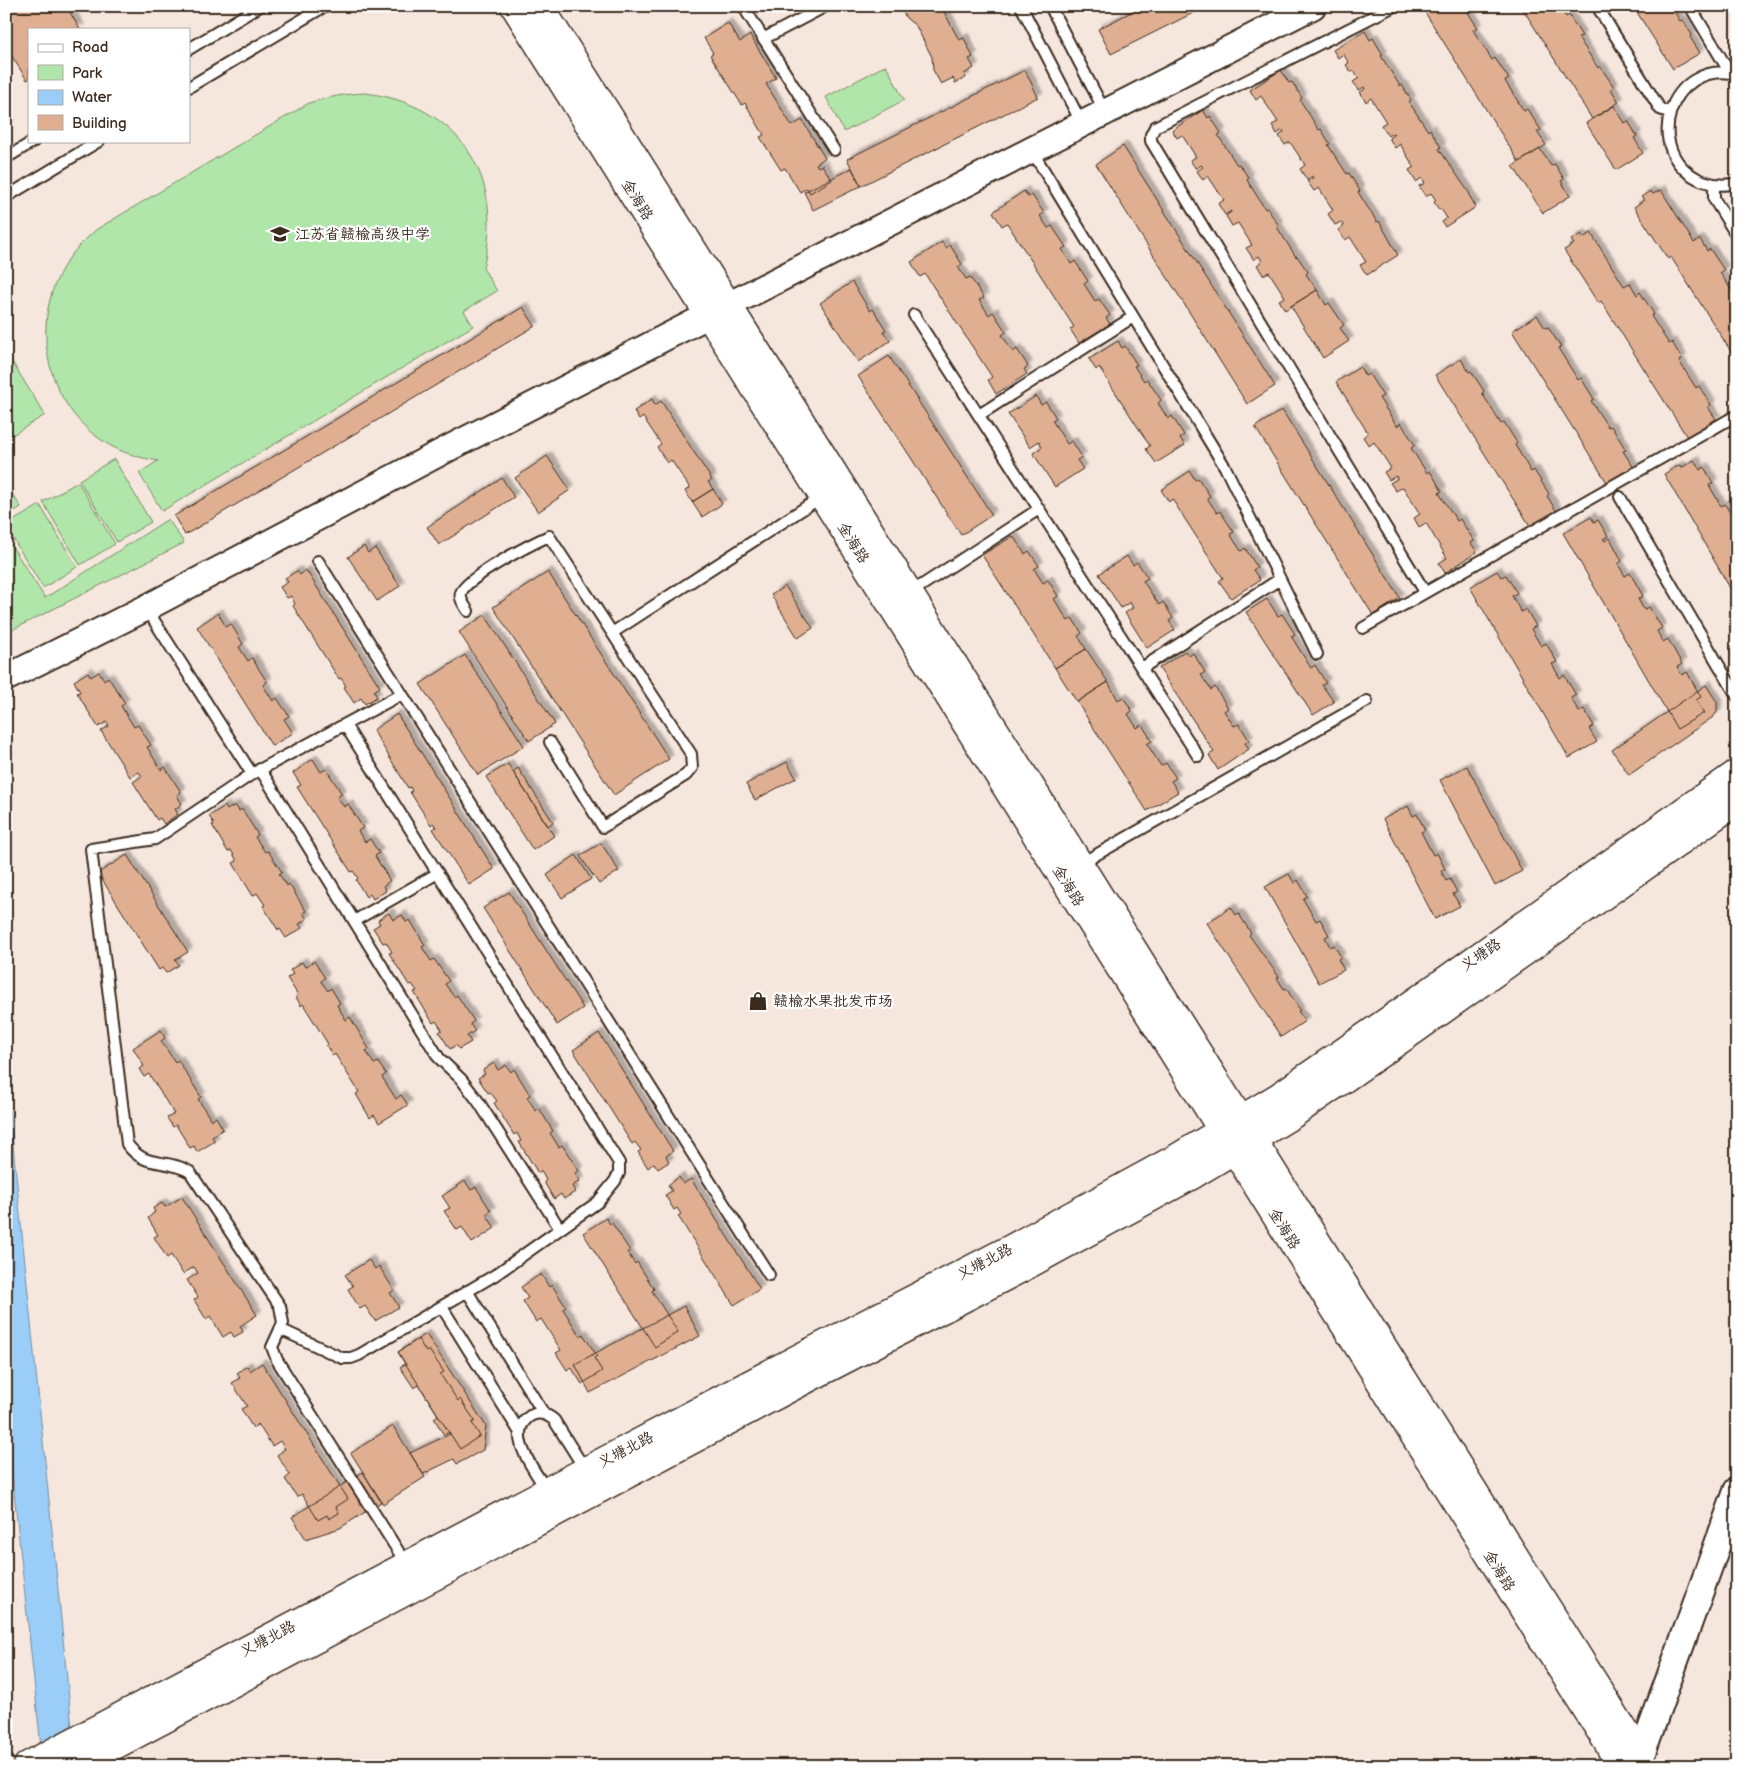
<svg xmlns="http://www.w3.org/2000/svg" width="1743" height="1772" font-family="'Balsamiq Sans','LXGW WenKai TC',sans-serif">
  <defs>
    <filter id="shadow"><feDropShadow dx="4.5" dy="-4.5" stdDeviation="1" flood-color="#0004"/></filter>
  </defs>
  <rect width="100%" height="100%" fill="#f6e7de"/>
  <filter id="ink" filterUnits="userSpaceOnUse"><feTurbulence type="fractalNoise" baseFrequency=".02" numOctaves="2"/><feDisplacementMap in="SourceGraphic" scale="10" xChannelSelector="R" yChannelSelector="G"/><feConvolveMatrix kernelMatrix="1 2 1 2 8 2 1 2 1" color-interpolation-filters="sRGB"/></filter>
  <g filter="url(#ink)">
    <path fill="#b0e6a9" stroke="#768864" d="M886 65 904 100 844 132 826 97Z
      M365 93C458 104 507 177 483 268L497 291 464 311 473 326 162 511 139 473 158 461C141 458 126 454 111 446 50 412 29 334 60 273 69 255 82 242 97 229L309 103C328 97 345 94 365 93Z
      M6 352 45 415 6 439Z
      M114 459 151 522 117 542 79 480Z
      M78 482 115 544 80 565 43 502Z
      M6 485 21 507 6 516Z
      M40 505 77 567 43 588 6 527V525Z
      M168 519 184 543 6 633V537L45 598Z"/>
    <path fill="#9acef8" stroke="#748ca1" d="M6 1076 71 1718 76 1766H43L6 1416Z"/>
    <path fill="#e0af91" stroke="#3b2a1e" filter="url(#shadow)" d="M6 6H66L80 29H29V79L27 80 6 47Z
      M900 6H945L942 8 959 40 964 38 973 57 969 59 974 68 964 74 966 78 955 83 953 78 941 84 933 70 932 57 916 26 906 18Z
      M1143 6H1207L1111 54 1098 29Z
      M1421 6H1464L1478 28 1473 30 1492 60 1495 58 1509 79 1505 81 1524 111 1527 109 1541 130 1537 132 1546 145 1519 162Z
      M1521 6H1559L1566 17 1569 15 1582 36 1578 37 1598 68 1600 66 1614 87 1611 89 1619 102 1592 119Z
      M1633 6H1671L1680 21 1683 20 1692 35 1690 37 1700 53 1673 69Z
      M728 23 740 42 750 35 776 78 766 84 792 126 802 120 825 158 816 164 818 167 822 165 832 180 810 193 807 188 800 192 785 168 781 170 760 137 764 135 745 103 742 105 710 55 713 53 704 38Z
      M1365 31 1370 40 1373 38 1383 55 1381 56 1400 86 1402 85 1411 100 1409 102 1428 131 1430 129 1441 147 1439 149 1470 194 1469 195 1476 207 1445 227 1442 222 1447 218 1441 209 1439 210 1434 202 1436 200 1431 193 1426 197 1419 186 1425 183 1422 178 1416 182 1409 170 1414 167 1400 144 1395 148 1389 138 1394 134 1393 133 1388 136 1381 125 1386 122 1371 98 1366 102 1360 92 1365 89 1364 87 1359 90 1353 82 1359 78 1354 71 1351 72 1346 65 1349 63 1343 54 1338 58 1333 50Z
      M1025 70 1038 97 861 186 847 159Z
      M1281 70 1289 83 1292 82 1302 98 1300 100 1319 130 1321 129 1330 144 1328 145 1347 174 1349 173 1360 191 1358 192 1377 222 1379 221 1398 255 1367 275 1360 265 1366 262 1350 237 1345 240 1338 230 1344 226 1341 222 1335 225 1328 214 1333 210 1319 188 1314 191 1307 181 1313 178 1312 176 1307 180 1300 169 1305 165 1290 142 1285 145 1279 136 1284 132 1283 130 1277 134 1272 125 1278 122 1261 96 1256 100 1250 90Z
      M1614 106 1625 123 1628 121 1637 136 1634 138 1643 153 1616 170 1586 123Z
      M1203 110 1208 118 1210 116 1221 133 1218 135 1237 165 1239 164 1249 178 1247 180 1265 209 1267 208 1279 226 1277 227 1296 257 1297 256 1308 272 1306 274 1317 290 1285 310 1279 300 1285 297 1269 272 1263 275 1257 265 1262 261 1259 256 1254 260 1246 248 1252 245 1238 223 1232 226 1226 216 1231 212V211L1225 215 1218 204 1224 200 1208 176 1203 180 1197 171 1203 167 1201 165 1196 169 1190 160 1196 157 1182 135 1177 138 1172 130Z
      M1123 146 1275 386 1247 404 1096 164Z
      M1540 149 1551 166 1555 164 1564 179 1561 181 1570 196 1543 213 1513 166Z
      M852 168 861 186 813 210 804 192Z
      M1661 190 1694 243 1700 239 1707 251 1710 249 1724 270 1720 273 1737 298V361L1671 257 1668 259 1634 207 1644 200 1641 197 1650 191 1653 194Z
      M1024 191 1028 197 1032 195 1044 213 1040 216 1048 228 1052 226 1066 247 1062 249 1071 264 1075 261 1088 281 1084 284 1095 301 1099 299 1110 315 1106 318 1110 324 1079 343 1070 329 1074 327 1007 223 1002 226 993 212Z
      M1591 233 1624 286 1630 283 1637 295 1640 292 1654 314 1651 316 1669 344 1672 342 1682 359 1679 361 1696 388 1699 386 1711 405 1708 407 1716 419 1687 437 1601 301 1598 303 1564 250 1574 244 1571 240 1581 234 1583 238Z
      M942 242 946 248 950 245 962 264 958 267 966 279 970 277 984 298 979 300 989 315 993 312 1006 332 1002 335 1013 352 1017 349 1028 366 1024 369 1027 374 996 394 988 380 992 377 925 274 920 277 911 262Z
      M852 282 870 311 873 309 886 330 883 331 890 341 858 362 820 303Z
      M1317 290 1326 305 1329 303 1344 325 1340 328 1349 341 1323 358 1291 306Z
      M523 307 535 326 185 535 174 516Z
      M1537 315 1545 328 1548 327 1561 347 1558 348 1578 380 1581 378 1594 399 1591 401 1608 427 1611 426 1626 450 1623 451 1634 468 1608 484 1512 331Z
      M1118 341 1122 348 1125 346 1137 365 1134 366 1144 381 1147 379 1161 400 1158 403 1168 419 1172 416 1184 435 1180 438 1185 445 1156 463 1146 449 1150 446 1099 367 1096 370 1089 359Z
      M889 356 992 515 961 535 858 376Z
      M1461 359 1469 372 1471 371 1484 391 1482 393 1501 424 1504 422 1517 443 1515 445 1531 472 1534 470 1549 494 1547 496 1557 512 1532 529 1435 375Z
      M1360 367 1365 376 1369 374 1383 396 1379 398 1397 426 1401 423 1415 445 1411 448 1427 473 1430 471 1442 491 1439 493 1457 521 1460 519 1474 541 1471 543 1477 552 1445 573 1439 563 1447 558 1426 523 1419 527 1414 518 1420 514 1403 487 1396 491 1390 483 1397 479 1396 476 1389 480 1384 472 1391 468 1374 442 1369 446 1363 437 1368 433 1336 382Z
      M1036 396 1041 405 1046 402 1056 418 1052 420 1067 444 1072 441 1082 457 1077 460 1083 469 1055 487 1033 453 1042 447 1039 441 1030 447 1008 414Z
      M652 399 655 405 661 401 712 480 708 482 713 489 692 502 685 491 690 488 671 460 667 463 657 447 661 444 643 417 639 420 634 411Z
      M1282 410 1400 598 1373 615 1255 427Z
      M547 456 570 490 538 512 515 478Z
      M1694 460 1700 470 1704 467 1713 483 1709 485 1721 506 1725 504 1735 522 1731 524 1737 533V600L1664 474 1680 465 1681 468Z
      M1190 471 1195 480 1198 478 1210 496 1207 498 1217 513 1220 511 1234 532 1230 534 1241 551 1245 548 1257 567 1253 570 1260 580 1231 598 1219 581 1223 578 1172 499 1169 502 1161 490Z
      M502 478 514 497 439 545 427 527Z
      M713 489 722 504 702 517 692 502Z
      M1591 517 1594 522 1598 520 1608 536 1603 539 1605 541 1610 538 1622 561 1618 564 1625 576 1630 573 1643 596 1638 599 1644 610 1649 607 1662 628 1657 631 1663 642 1668 639 1682 664 1677 667 1682 675 1687 672 1701 697 1696 700 1704 713 1677 729 1563 533Z
      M1013 536 1025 554 1029 551 1039 566 1034 569 1043 583 1048 580 1058 596 1054 599 1068 621 1072 618 1082 633 1078 636 1086 649 1055 668 982 555Z
      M364 546 368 553 375 548 400 586 377 601 348 557Z
      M1127 556 1133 565 1137 562 1148 578 1143 581 1159 605 1163 602 1173 618 1169 621 1175 630 1147 648 1125 613 1133 608 1130 602 1121 608 1099 574Z
      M306 570 380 687 374 691 377 697 365 704 361 698 354 703 344 687 346 686 341 678 339 679 293 606 295 604 291 596 287 598 280 587 288 582 285 578 297 571 300 575Z
      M1497 571 1501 577 1506 575 1517 593 1512 596 1521 612 1526 609 1536 626 1531 629 1541 646 1546 643 1557 662 1552 664 1560 678 1564 675 1576 695 1571 698 1579 712 1584 709 1594 726 1589 729 1597 742 1569 758 1470 587Z
      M548 572 669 759 614 795 493 607Z
      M785 586 813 628 798 638 771 595Z
      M1267 599 1278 616 1282 614 1295 634 1291 636 1311 668 1315 665 1326 683 1322 685 1334 702 1313 715 1246 612Z
      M218 613 226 627 231 624 243 644 239 647 248 661 252 658 267 682 263 685 273 701 277 698 289 716 284 719 293 733 272 746 197 627Z
      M485 615 555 724 529 741 459 632Z
      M1086 649 1108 682 1077 702 1055 668Z
      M1185 651 1189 656 1193 653 1205 672 1201 675 1211 690 1215 687 1228 708 1224 711 1234 726 1239 724 1249 740 1245 743 1249 749 1218 770 1209 755 1214 752 1159 668Z
      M465 655 524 746 478 775 420 684Z
      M88 672 91 677 99 672 104 680 108 677 125 703 121 706 134 727 138 725 151 745 147 747 161 770 165 767 181 792 177 795 182 804 175 809 178 814 164 824 160 818 157 820 133 782 142 776 139 772 130 777 101 731 109 726 107 722 98 727 77 693 80 692 74 681Z
      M1108 682 1118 700 1123 697 1132 711 1128 714 1137 728 1142 725 1152 741 1147 744 1161 766 1166 763 1176 778 1171 781 1178 792 1147 811 1077 702Z
      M1706 685 1717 702V712L1713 717 1629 775 1612 750Z
      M397 714 494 869 469 885 433 829 436 827 433 823 431 825 410 792 412 791 410 787 408 788 373 730Z
      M313 759 321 772 326 769 342 794 337 797 344 807 348 804 363 828 358 831 365 842 370 839 379 853 375 856 390 881 383 886 386 891 373 899 370 894 366 897 356 880 358 878 353 871 351 872 297 787 301 785 293 773Z
      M787 762 796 778 755 800 746 784Z
      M508 764 554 836 533 850 486 777Z
      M1467 766 1522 871 1495 886 1440 780Z
      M518 768 553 822 548 826 513 772Z
      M235 805 239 811 242 809 258 835 255 837 265 852 268 851 282 872 279 874 287 886 289 884 306 911 303 913 307 919 299 924 302 928 286 938 280 929 278 930 263 906 265 905 257 893 253 896 233 863 237 861 231 850 228 852 212 825 214 824 209 816 225 806 227 810Z
      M1408 806 1413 816 1417 814 1425 830 1421 832 1433 855 1437 853 1445 869 1441 871 1446 881 1450 879 1457 892 1453 894 1460 906 1435 919 1383 819Z
      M601 843 619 871 599 884 580 856Z
      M127 855 188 952 175 960 179 965 166 973 162 968 159 970 98 873Z
      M576 855 591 879 562 898 547 875Z
      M1289 874 1294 883 1298 880 1307 896 1303 899 1316 921 1320 919 1329 935 1325 937 1330 947 1334 945 1341 957 1338 959 1344 970 1319 983 1265 887Z
      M509 892 583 1008 557 1025 483 908Z
      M1231 907 1236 915 1239 914 1251 933 1249 935 1279 977 1277 978 1284 989 1286 988 1300 1010 1298 1011 1305 1021 1281 1037 1207 923Z
      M389 913 393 920 402 915 406 922 410 920 425 945 422 947 431 961 434 959 449 981 445 984 454 997 457 995 474 1021 470 1024 475 1031 467 1036 471 1042 459 1049 456 1045 450 1049 439 1032 442 1030 436 1021 433 1023 414 992 417 991 412 984 409 985 389 953 392 952 386 942 383 943 373 928 380 924 378 920Z
      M314 961 325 978 321 981 328 991 331 988 340 1003 337 1005 346 1020 350 1017 369 1049 366 1051 374 1064 378 1062 386 1074 382 1077 396 1099 401 1095 408 1105 379 1123 374 1115 370 1118 356 1094 359 1092 335 1054 333 1056 326 1045 328 1044 303 1004 301 1006 296 997 298 995 287 978 293 974 290 970 302 962 305 967Z
      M161 1030 165 1038 161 1041 175 1062 178 1060 201 1097 198 1099 211 1120 216 1117 223 1129 212 1137 215 1141 197 1152 194 1146 190 1148 176 1125 173 1127 167 1118 174 1114 149 1074 144 1077 139 1069 144 1066 133 1048Z
      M599 1033 673 1151 666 1156 669 1162 658 1169 654 1163 648 1168 638 1152 641 1150 635 1142 632 1144 573 1050Z
      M494 1063 498 1070 506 1065 511 1072 514 1069 530 1095 527 1097 536 1111 539 1108 553 1131 550 1133 559 1147 562 1145 579 1171 575 1173 580 1181 572 1186 575 1192 564 1199 561 1194 554 1199 544 1182 546 1180 541 1171 538 1173 519 1142 521 1141 517 1133 514 1135 494 1103 497 1101 490 1092 488 1093 478 1078 485 1074 483 1070Z
      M679 1177 683 1184 691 1179 760 1289 734 1305 678 1216 681 1214 677 1208 674 1210 665 1195 672 1191 668 1185Z
      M465 1181 471 1190 476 1187 491 1211 486 1214 495 1228 472 1243 462 1227 457 1230 444 1211 450 1208 442 1196Z
      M182 1197 257 1315 240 1326 243 1332 234 1337 231 1332 223 1337 210 1316 206 1319 194 1300 198 1297 187 1280 198 1273 194 1267 183 1274 171 1255 167 1258 154 1237 158 1235 148 1218 155 1212 153 1208 162 1203 165 1207Z
      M606 1218 610 1224 612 1223 630 1251 627 1252 635 1264 637 1262 654 1289 652 1291 678 1332 655 1347 583 1233Z
      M369 1260 375 1269 379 1266 394 1290 390 1293 399 1307 375 1321 365 1306 360 1309 348 1289 353 1286 345 1275Z
      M541 1274 549 1287 552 1285 566 1307 563 1309 580 1336 583 1334 597 1356 594 1358 602 1371 582 1384 571 1367 567 1370 556 1353 561 1350 541 1319 536 1322 523 1301 528 1298 521 1287Z
      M684 1306 700 1336 590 1393 575 1364Z
      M426 1334 486 1426 483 1450 457 1464 454 1459 423 1474 410 1453 450 1434 398 1352Z
      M418 1339 426 1352 429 1350 444 1372 440 1374 458 1401 460 1399 475 1421 472 1423 480 1436 460 1449 449 1432 444 1435 434 1418 438 1415 419 1385 414 1388 400 1367 405 1364 398 1352Z
      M262 1363 348 1499 336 1507 339 1513 329 1519 327 1515 318 1520 302 1494 297 1497 285 1479 290 1475 277 1455 285 1449 280 1441 272 1446 258 1424 253 1428 241 1409 247 1406 232 1383 240 1378 237 1373 247 1366 250 1371Z
      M393 1426 425 1477 383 1504 351 1453Z
      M363 1472 381 1502 340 1528 306 1539 292 1517Z"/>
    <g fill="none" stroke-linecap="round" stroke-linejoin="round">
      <g stroke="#3b2a1e" stroke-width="14">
        <path id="service" d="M743 6 834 150
          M1021 6 1082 124
          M1050 6 1105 112
          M1394 6 1155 127 1151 135V141L1425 592
          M1597 6 1660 109 1669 112
          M1690 6 1730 73
          M763 39 826 6
          M189 49 260 6
          M1737 74C1669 58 1639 155 1703 181 1714 185 1725 186 1737 183
          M189 87 325 6
          M1032 151 1225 467 1317 654
          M6 158 34 141
          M1714 184V199L1737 236
          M6 197 99 141
          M914 315 1198 756
          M979 415 1133 317
          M1620 497 1737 696
          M318 561 769 1275
          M910 593 1039 509
          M146 608 252 774
          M468 611C465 606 459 599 461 593 465 578 533 543 549 536L691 754 692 768 686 775 603 827 550 742
          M1363 628 1737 415
          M612 633 823 496
          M1142 668 1280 579
          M402 694 252 774 155 839 91 849 127 1144C146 1170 165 1157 190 1172L280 1306 283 1323 272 1347 277 1360 407 1565
          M260 769 439 1058 461 1079 478 1101 560 1229
          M1080 864 1367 701
          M354 921 438 873
          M467 1291 544 1414
          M442 1307 519 1431
          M280 1329 342 1358H351L359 1355 495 1275 598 1202 615 1181 619 1173V1163L345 725
          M547 1491C537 1473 503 1434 530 1416 538 1411 547 1414 554 1420L586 1471"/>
      </g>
      <g stroke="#3b2a1e" stroke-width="29">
        <path id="tertiary" d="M6 678 146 608 453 446 1313 6
          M1640 1759 1737 1490"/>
      </g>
      <g stroke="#3b2a1e" stroke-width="31">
        <path id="secondary" d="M515 6 1609 1744 1620 1766
          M539 6 1626 1734 1643 1766
          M28 1766 798 1359 1011 1249 1179 1157 1279 1097 1403 1011 1737 774
          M75 1766 808 1378 1021 1268 1190 1176 1291 1115 1415 1029 1737 800"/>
      </g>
      <use href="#service" stroke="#fff" stroke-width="10"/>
      <use href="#tertiary" stroke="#fff" stroke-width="25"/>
      <use href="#secondary" stroke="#fff" stroke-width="28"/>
    </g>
  </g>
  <defs>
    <g id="school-bare" transform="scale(1.5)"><path d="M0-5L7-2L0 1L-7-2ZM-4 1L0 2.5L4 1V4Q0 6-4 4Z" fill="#3b2a1e" stroke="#fff" stroke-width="2.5" paint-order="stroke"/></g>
    <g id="shop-bare" transform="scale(1.5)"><path d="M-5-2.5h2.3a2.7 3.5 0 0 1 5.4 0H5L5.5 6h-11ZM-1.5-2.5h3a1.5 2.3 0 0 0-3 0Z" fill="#3b2a1e" stroke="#fff" stroke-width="2.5" paint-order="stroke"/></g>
  </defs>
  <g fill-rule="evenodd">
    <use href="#school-bare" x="280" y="234"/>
    <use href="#shop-bare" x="758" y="1001"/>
  </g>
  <g text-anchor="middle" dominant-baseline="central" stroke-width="4.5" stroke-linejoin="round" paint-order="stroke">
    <g font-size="15" fill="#3b2a1e" stroke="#fff">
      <text transform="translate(637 200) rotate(58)">金海路</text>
      <text transform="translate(853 543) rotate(58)">金海路</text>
      <text transform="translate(1068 886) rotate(58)">金海路</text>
      <text transform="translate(1481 955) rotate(-35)">义塘路</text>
      <text transform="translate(1284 1229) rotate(58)">金海路</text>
      <text transform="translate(985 1262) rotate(-28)">义塘北路</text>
      <text transform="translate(626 1450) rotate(-28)">义塘北路</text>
      <text transform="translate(1499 1571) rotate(58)">金海路</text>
      <text transform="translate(268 1639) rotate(-28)">义塘北路</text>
    </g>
    <g font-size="15" fill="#3b2a1e" stroke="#fff" text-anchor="start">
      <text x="295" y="234">江苏省赣榆高级中学</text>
      <text x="773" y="1001">赣榆水果批发市场</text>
    </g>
  </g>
  <rect width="1743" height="1772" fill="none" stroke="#fff" stroke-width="25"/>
  <rect x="12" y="12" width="1718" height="1747" fill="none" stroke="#3b2a1e" stroke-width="2" filter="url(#ink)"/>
  <rect x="28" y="28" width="162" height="115" fill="#ffffff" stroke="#b1aaa5"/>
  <rect x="38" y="44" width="25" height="8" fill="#ffffff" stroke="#b1aaa5"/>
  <text x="72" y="52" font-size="15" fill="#3b2a1e">Road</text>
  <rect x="38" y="65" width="25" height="15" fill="#b0e6a9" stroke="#b1aaa5"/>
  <text x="72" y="78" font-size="15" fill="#3b2a1e">Park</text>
  <rect x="38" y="90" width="25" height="15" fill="#9acef8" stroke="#b1aaa5"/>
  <text x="72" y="102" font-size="15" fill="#3b2a1e">Water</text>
  <rect x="38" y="115" width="25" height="15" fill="#e0af91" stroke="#b1aaa5"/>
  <text x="72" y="128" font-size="15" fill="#3b2a1e">Building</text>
</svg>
